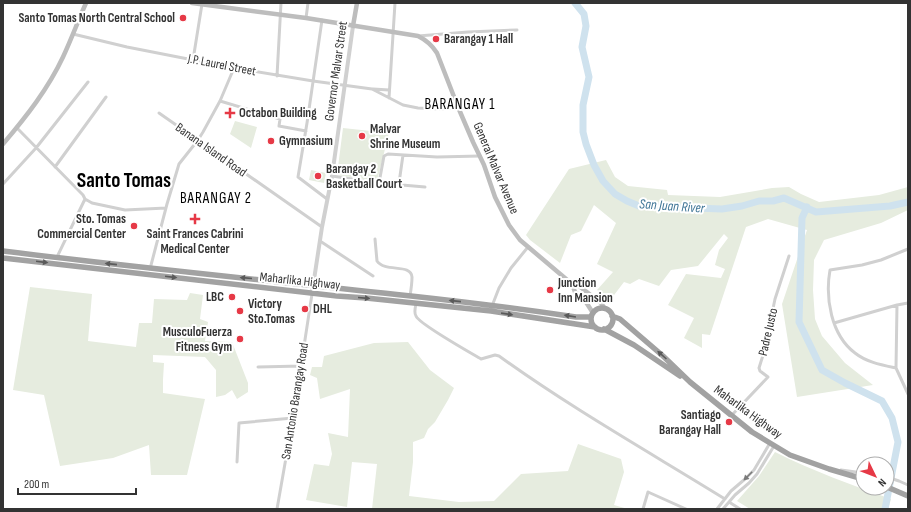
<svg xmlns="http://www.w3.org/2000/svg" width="911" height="512" font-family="'Sofia Sans Condensed',sans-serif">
  <rect width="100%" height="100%" fill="#fff"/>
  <path fill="#e6ecdf" d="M235 121 257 127 251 148 230 134Z
    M343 128 389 133 377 181 337 175Z
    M606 160 615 177 628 186 667 190 668 195 720 197 772 188 789 187 801 194 819 202 879 195 908 187V210L881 223 824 240 814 260 813 290 815 319 822 336 845 363 873 385 797 397 782 304 807 230 768 219 746 227 710 335 702 334V348L684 338 694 318 668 305 686 274 721 278 725 269 715 265 719 250 728 238 724 234 698 266 671 270 659 286 639 279 630 284 624 282 611 299 597 290 613 272 597 264 616 223 594 205 581 231 571 235 560 263 530 240 526 235 569 169Z
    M311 170 326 173 324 183 309 180Z
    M30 287 92 294 88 341 136 347 139 323H152L154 299 187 300 190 293 203 295 200 319 208 322 205 341 232 342 248 383V392L237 399 232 390 225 395 216 397V370L205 357 153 355V362L164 363 163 380V393L205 399 187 475H151L149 445 113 458 60 466 44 395 13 390Z
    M408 342 430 370 454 388 448 400 435 422 428 429 424 438 413 442V462L409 496 459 502 494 501 521 474 568 471 578 444 621 459 624 472 614 505 628 509H372L377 464 352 462 347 507 306 500 314 464 329 466 332 454 328 433 348 437 350 389 320 399 317 378 310 375 312 367H322L324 356 374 343Z
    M775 452C813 471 852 485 891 499L888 509H750L737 501 759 476Z"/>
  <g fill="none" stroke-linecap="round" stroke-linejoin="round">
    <path stroke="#cfe2ee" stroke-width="7" d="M575 3 584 14 586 26 582 47 589 77 583 105V132L586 144 594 165 603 181 615 194 627 201 639 206 722 209 742 206 759 201H773L784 198 816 212 890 206 908 202
      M807 207 802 218 799 322 822 370 845 383 882 401 892 418 898 442 885 509"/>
    <path stroke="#d0d0d0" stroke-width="3" d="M306 18 308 3
      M322 20 307 123 298 177 327 199
      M73 34 127 47 234 68 313 81 372 89 403 105 418 108 441 109 458 107
      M418 36 468 32 517 30
      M193 60 202 4
      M277 76 281 3
      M373 89 389 90
      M389 98 395 3
      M220 101 280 119 279 126 306 131
      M159 113 322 227
      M17 128 83 195 85 199 57 257
      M403 155 399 183 402 185 425 187
      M55 167 106 97
      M332 176 379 183 384 156 388 154 437 157 480 156
      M3 184 36 148 88 82
      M85 199 92 203 125 210 166 208
      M375 239 377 261C385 273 411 263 412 277 412 283 411 290 410 296
      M320 241 373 276
      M150 269 167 204 179 164 198 140 203 132 220 101 234 68
      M416 304C415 308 414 313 416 316 419 324 471 353 481 359L495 355 499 356C571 408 649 452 725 499
      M897 305 896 368 908 394
      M492 306 499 288 511 268 528 247
      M834 323 897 305 908 303
      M258 367 301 366
      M896 368C882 365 866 362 855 353 831 335 825 298 830 270L862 265 881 260 908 249
      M731 416 768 377 760 371 759 368 764 352 775 299 789 256
      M237 462 239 423 293 418
      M841 470 863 473
      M887 477 899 481 908 485
      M729 502 740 509
      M277 509 293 418 312 294
      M643 509 648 492 686 509
      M717 509 731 491 745 479 754 470 770 443
      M723 509 735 495 749 483 757 474 774 446"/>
    <path stroke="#d0d0d0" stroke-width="4" d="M312 293 322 227 332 176 353 26"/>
    <path stroke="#bdbdbd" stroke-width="4.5" d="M192 3 306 18 418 36C426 40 432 45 437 53L458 107 473 142 484 165 495 197 509 225 520 240 572 284 579 286 601 303 605 309
      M353 26 357 3
      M3 144C26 117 48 89 63 57 71 40 78 21 86 3
      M572 284 575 292 584 299 593 313"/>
    <path stroke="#a2a2a2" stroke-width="5.5" d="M3 251C139 268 275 281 411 296 466 302 522 309 576 317H591
      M3 258 337 296 366 298 491 311 595 327
      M591 319a11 11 0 1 1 22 0a11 11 0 1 1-22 0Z
      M612 316 620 319 663 356 690 382 752 432 770 443 790 455 829 469 863 479
      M604 329 634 345 680 376
      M887 487 908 496"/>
  </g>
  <defs><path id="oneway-solid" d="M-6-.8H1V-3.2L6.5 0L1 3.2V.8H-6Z"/></defs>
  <g fill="#5a5a5a">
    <use href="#oneway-solid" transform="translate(42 262) rotate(7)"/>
    <use href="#oneway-solid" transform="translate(111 264) rotate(-174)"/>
    <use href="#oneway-solid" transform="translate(171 277) rotate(7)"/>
    <use href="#oneway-solid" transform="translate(246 278) rotate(-175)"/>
    <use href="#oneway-solid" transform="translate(364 298) rotate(5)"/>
    <use href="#oneway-solid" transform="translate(455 301) rotate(-174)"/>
    <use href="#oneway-solid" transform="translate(507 314) rotate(8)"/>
    <use href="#oneway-solid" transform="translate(570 316) rotate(-171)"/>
    <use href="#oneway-solid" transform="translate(662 355) rotate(-138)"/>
  </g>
  <use fill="#7a7a7a" href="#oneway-solid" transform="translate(748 476) rotate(135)"/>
  <g fill="#e63946" stroke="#fff" stroke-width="1.5">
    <circle cx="183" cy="18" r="4"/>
    <circle cx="436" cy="39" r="4"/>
    <path d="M228 107h4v4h4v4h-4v4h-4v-4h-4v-4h4z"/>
    <circle cx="362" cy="136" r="4"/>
    <circle cx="271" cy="141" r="4"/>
    <circle cx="318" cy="176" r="4"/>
    <path d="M193 213h4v4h4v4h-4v4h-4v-4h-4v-4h4z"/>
    <circle cx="134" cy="226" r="4"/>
    <circle cx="550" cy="290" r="4"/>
    <circle cx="232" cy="297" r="4"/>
    <circle cx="305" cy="309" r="4"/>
    <circle cx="240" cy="311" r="4"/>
    <circle cx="240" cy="339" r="4"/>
    <circle cx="729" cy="422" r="4"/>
  </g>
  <g text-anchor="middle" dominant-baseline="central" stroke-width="4" stroke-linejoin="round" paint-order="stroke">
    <g font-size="13" font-weight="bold" fill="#333" stroke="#fff" text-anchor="start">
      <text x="175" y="18" text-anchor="end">Santo Tomas North Central School</text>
      <text x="444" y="39">Barangay 1 Hall</text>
      <text x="239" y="113">Octabon Building</text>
      <text x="370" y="129">Malvar<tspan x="370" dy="15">Shrine Museum</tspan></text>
      <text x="279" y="141">Gymnasium</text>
      <text x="326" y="169">Barangay 2<tspan x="326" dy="15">Basketball Court</tspan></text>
      <text x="126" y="219" text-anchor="end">Sto. Tomas<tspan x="126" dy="15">Commercial Center</tspan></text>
      <text x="195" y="234" text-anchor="middle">Saint Frances Cabrini<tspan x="195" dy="15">Medical Center</tspan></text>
      <text x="558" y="283">Junction<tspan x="558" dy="15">Inn Mansion</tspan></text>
      <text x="224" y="297" text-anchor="end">LBC</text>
      <text x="248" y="304">Victory<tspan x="248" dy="15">Sto.Tomas</tspan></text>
      <text x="313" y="309">DHL</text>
      <text x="232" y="332" text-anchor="end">MusculoFuerza<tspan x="232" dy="15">Fitness Gym</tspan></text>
      <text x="721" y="415" text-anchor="end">Santiago<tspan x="721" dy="15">Barangay Hall</tspan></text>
    </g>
    <g font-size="13" fill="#333" stroke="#fff">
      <text transform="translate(222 65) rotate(11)">J.P. Laurel Street</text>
      <text transform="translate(336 71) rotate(-82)">Governor Malvar Street</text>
      <text transform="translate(211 150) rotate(35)">Banana Island Road</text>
      <text transform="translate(496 168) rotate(67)">General Malvar Avenue</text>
      <text transform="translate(300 281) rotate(6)">Maharlika Highway</text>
      <text transform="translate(768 332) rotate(-77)">Padre Justo</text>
      <text transform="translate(295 401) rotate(-81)">San Antonio Barangay Road</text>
      <text transform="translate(748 412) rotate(36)">Maharlika Highway</text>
    </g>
    <g font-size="14" font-style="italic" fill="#3f7597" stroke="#fff">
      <text transform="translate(672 206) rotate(4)">San Juan River</text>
    </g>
    <g font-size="15" letter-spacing="1" fill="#000" stroke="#fff">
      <text x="460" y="104">BARANGAY 1</text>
      <text x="216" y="198">BARANGAY 2</text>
    </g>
    <g font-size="21" font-weight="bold" fill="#000" stroke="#fff">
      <text x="124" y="180">Santo Tomas</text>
    </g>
  </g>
  <rect width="911" height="512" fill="none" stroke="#333333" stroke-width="8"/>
  <g transform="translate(875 476) rotate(133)"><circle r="19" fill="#ffffff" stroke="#adadad"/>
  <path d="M0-3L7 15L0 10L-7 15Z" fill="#e63946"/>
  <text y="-6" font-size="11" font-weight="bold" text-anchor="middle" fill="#333333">N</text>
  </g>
  <path d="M18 488v6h118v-6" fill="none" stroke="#333333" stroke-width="2"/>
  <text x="24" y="488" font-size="12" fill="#333333" stroke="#ffffff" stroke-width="3" paint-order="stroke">200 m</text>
</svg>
